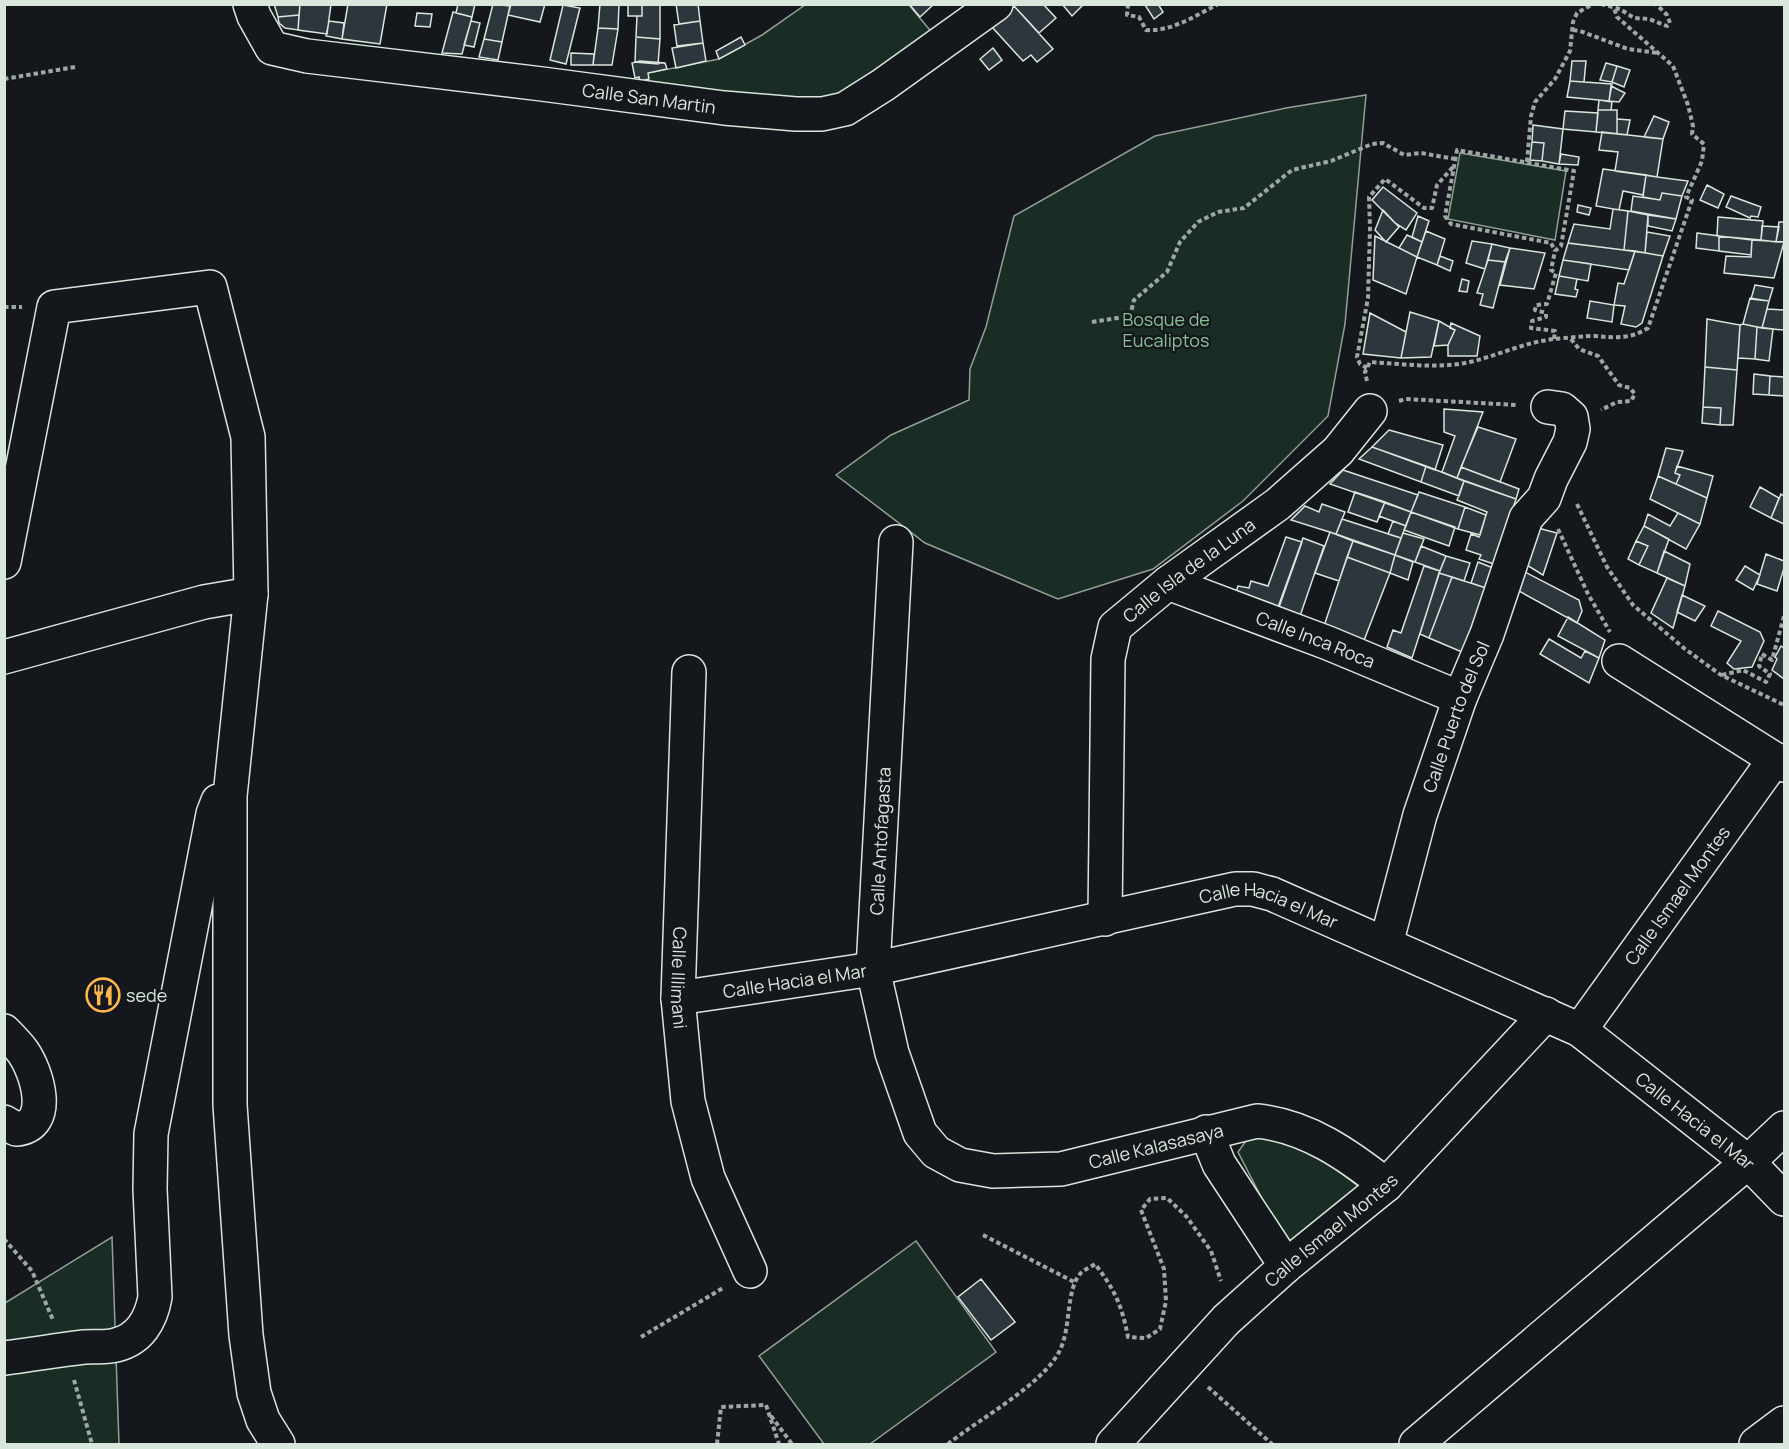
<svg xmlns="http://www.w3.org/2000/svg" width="1789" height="1449" font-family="Manrope,sans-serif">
  <rect width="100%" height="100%" fill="#14181c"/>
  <path fill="#1a2d24" stroke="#939e99" stroke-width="1.5" d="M805 5H909L934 35 835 99 824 102 649 87 648 73 719 59 762 35Z
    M1366 95 1345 324 1328 416 1243 501 1153 569 1058 599 925 543 836 475 891 435 969 400 970 369 986 327 1014 216 1155 136 1286 108Z
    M1460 153 1566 171 1555 240 1448 219Z
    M1279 1132 1317 1155 1362 1189 1291 1255 1238 1152 1248 1138Z
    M112 1237 119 1444H5V1303Z
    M916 1241 996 1352 870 1444H824L759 1356Z"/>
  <path fill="#2c363c" stroke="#d8e6dc" stroke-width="1.5" d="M274 4H300L299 15 278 17Z
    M300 4H331L327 34 298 30Z
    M348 4H387L380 44 342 39Z
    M458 4H475L472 17 456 13Z
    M493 4 510 6 502 42 484 39Z
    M511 4H545L540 22 508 15Z
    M600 4H619L618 29 598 28Z
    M628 4H642V16H628Z
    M642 4H660V39L636 37 637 16H642Z
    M676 4H698L700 21 679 24Z
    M909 4H934L920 17Z
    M1016 4H1043L1056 18 1039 33 1014 6Z
    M1062 4H1084L1072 16Z
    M1158 4 1163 12 1154 19 1145 5Z
    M563 5 580 8 566 64 550 60Z
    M1014 6 1053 49 1037 62 1031 55 1023 61 992 27Z
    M453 12 472 17 462 54 442 53Z
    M417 13 432 14 430 27 415 26Z
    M299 15 298 30 285 28 279 23 278 17Z
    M329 21 344 23 342 39 326 36Z
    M471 21 480 23 474 47 464 45Z
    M700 21 703 43 677 46 674 25Z
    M598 28 618 29 612 65H593Z
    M636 37 660 39 658 64 635 62Z
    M741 37 745 45 719 59 716 51Z
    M484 39 502 42 498 60 479 57Z
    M703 43 706 61 676 68 672 48Z
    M993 48 1002 60 989 70 980 59Z
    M571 53 594 54 593 65H571Z
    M640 61 665 63 667 69 648 73 649 79 640 81 639 77 635 78 632 63Z
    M1572 61H1586L1584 82 1570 81Z
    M1606 63 1617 66 1612 82 1600 80Z
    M1617 66 1630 70 1624 87 1612 82Z
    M1570 81 1612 84 1609 101 1567 97Z
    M1611 86 1625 93 1619 102 1609 101Z
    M1599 100 1612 102 1611 110H1598Z
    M1598 110H1617V134L1596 132Z
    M1565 111 1598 113 1596 132 1563 129Z
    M1654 116 1669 122 1663 139 1644 137Z
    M1617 119 1630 120 1627 135 1617 134Z
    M1533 125 1563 129 1559 164 1542 161 1544 143 1532 142Z
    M1602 132 1663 139 1657 177 1615 171 1618 152 1599 150Z
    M1532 142 1544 143 1542 161 1530 160Z
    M1561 154 1579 157 1578 165 1559 164Z
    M1603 169 1646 175 1643 195 1623 191 1619 210 1596 206Z
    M1646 175 1657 177 1688 181 1682 196 1662 193 1660 200 1643 197Z
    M1707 185 1724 194 1718 208 1700 200Z
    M1383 187 1417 213 1406 230 1395 223 1372 200Z
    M1662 193 1682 196 1676 219 1631 211 1633 196 1660 200Z
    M1731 196 1761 207 1758 217 1751 216 1750 218 1726 207Z
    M1578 205 1591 208 1589 215 1577 212Z
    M1613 209 1628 211 1624 250 1568 243 1574 224 1610 229Z
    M1383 210 1399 227 1386 242 1375 230Z
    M1628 211 1648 215 1645 253 1624 250Z
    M1648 215 1676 219 1672 231 1648 226Z
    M1418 216 1429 221 1422 242 1412 237Z
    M1718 217 1763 221 1761 240 1717 236Z
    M1779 222H1784V242H1776Z
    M1762 226 1779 227 1776 242 1761 240Z
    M1426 231 1445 239 1437 265 1417 257Z
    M1647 232 1670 236 1663 256 1645 253Z
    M1697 233 1719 236V251L1696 248Z
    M1407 235 1422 242 1417 257 1399 248Z
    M1375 236 1417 257 1406 294 1373 280Z
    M1719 236 1752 240 1751 255 1719 251Z
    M1752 240 1784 242 1774 278 1724 273 1726 256 1751 257Z
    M1472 241 1492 244 1485 269 1466 263Z
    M1568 243 1624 250 1635 251 1629 270 1563 260Z
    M1492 244 1510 248 1505 262 1488 260Z
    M1510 248 1545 253 1534 289 1500 285Z
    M1635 251 1663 256 1642 323 1636 327 1621 324 1625 306 1614 305 1618 283 1624 284Z
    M1440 256 1453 261 1450 271 1437 265Z
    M1488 260 1505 262 1493 308 1480 305 1483 294 1477 293Z
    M1563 260 1591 264 1588 281 1559 276Z
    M1559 276 1577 279 1575 289 1578 290 1576 297 1555 294Z
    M1462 279 1469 281 1467 292 1459 291Z
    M1755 285 1773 288 1769 301 1751 299Z
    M1750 298 1769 301 1762 328 1743 324Z
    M1590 301 1614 305 1612 322 1587 318Z
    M1767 309 1784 310V330L1762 328Z
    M1410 312 1439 321 1431 357 1401 358Z
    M1370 313 1406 332 1401 358 1363 354Z
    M1707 319 1740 325 1737 370 1705 367Z
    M1439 321 1455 330 1448 345 1434 346Z
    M1451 323 1480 336 1477 356H1448V345L1455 330 1450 328Z
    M1743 324 1757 327 1755 359 1738 358 1740 325Z
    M1757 327 1773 329 1769 361 1755 359Z
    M1705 367 1737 370 1733 425H1720L1721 408 1703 407Z
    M1754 374 1770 376 1769 395 1753 394Z
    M1770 376 1784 377V396L1769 395Z
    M1703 407 1721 408 1720 425 1702 423Z
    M1444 409 1483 412 1457 478 1442 472 1455 436 1444 432Z
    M1478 427 1516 439 1500 482 1461 467Z
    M1389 430 1443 445 1435 470 1372 447Z
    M1372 447 1426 466 1421 482 1359 459Z
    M1666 448 1683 451 1675 473 1680 475 1676 484 1658 476Z
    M1426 466 1464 481 1459 496 1421 482Z
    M1677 466 1713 476 1707 498 1676 484 1680 475 1675 473Z
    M1461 467 1519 489 1516 499 1457 478Z
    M1343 470 1418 495 1411 512 1330 484Z
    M1658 476 1707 498 1700 524 1650 499Z
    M1464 481 1516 499 1494 564 1479 559 1481 555 1466 550 1471 534 1479 537 1487 512 1457 500Z
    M1760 487 1779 498 1771 518 1750 507Z
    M1355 492 1385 502 1377 522 1348 512Z
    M1419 492 1465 507 1458 529 1411 512Z
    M1781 494 1784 496V524L1771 518Z
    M1385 502 1411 512 1406 526 1379 516Z
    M1322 504 1345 512 1336 534 1291 520 1305 506 1319 512Z
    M1465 507 1486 515 1480 535 1458 529Z
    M1411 512 1455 527 1449 546 1404 530Z
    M1678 513 1700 524 1686 549 1644 526 1648 514 1670 526Z
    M1342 519 1401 538 1395 555 1336 534Z
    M1393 521 1406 526 1401 538 1388 534Z
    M1644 526 1669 539 1657 573 1639 565 1648 546 1636 541Z
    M1534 527 1557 533 1543 575 1525 564Z
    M1330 532 1353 541 1339 581 1315 573Z
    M1403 533 1424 539 1415 562 1395 555Z
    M1286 537 1302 542 1278 610 1235 595 1238 586 1249 588 1251 581 1268 586Z
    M1303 538 1324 546 1299 619 1277 610Z
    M1353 541 1395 555 1390 573 1347 557Z
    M1636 541 1648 546 1639 565 1628 559Z
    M1421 546 1446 556 1440 571 1415 562Z
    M1664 551 1690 564 1685 586 1657 573Z
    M1766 554 1784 561V568L1777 591 1757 584Z
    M1395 555 1413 562 1408 580 1390 573Z
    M1446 556 1470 563 1464 581 1439 573Z
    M1347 557 1390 573 1363 643 1323 629Z
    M1478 562 1493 568 1486 588 1471 583Z
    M1424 566 1440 571 1412 658 1387 647 1393 630 1401 633Z
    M1745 566 1760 575 1753 590 1736 580Z
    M1523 571 1579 600 1582 611 1577 623 1517 590Z
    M1439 573 1452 577 1429 638 1420 634Z
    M1452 577 1486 588 1462 652 1429 638Z
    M1667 578 1685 586 1673 628 1651 613Z
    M1682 595 1705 606 1695 621 1677 612Z
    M1718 611 1760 632 1764 641 1752 667 1734 669 1727 663 1741 641 1711 626Z
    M1568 617 1605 640 1599 658 1558 636Z
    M1549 639 1581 658 1585 651 1599 658 1589 683 1540 654Z
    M1781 646 1784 648V679L1772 670 1777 659 1775 657Z
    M981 1279 1015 1322 991 1340 958 1297Z"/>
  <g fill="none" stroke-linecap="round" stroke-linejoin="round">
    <g stroke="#d8e6dc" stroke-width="36">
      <g id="minor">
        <path id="s1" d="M250 4 254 16 272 48 307 56 542 84 724 108 796 114H822L845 109 883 85 996 4"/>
        <path id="s2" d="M896 542 873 969 892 1053 920 1133 936 1152 960 1165 993 1171 1061 1169 1257 1121C1307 1126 1348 1155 1386 1185"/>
        <path d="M4 562 54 307 210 287 248 437 251 594 230 796V1105L246 1335 254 1393 263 1420 278 1444"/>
        <path id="s3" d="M1168 583 1328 643 1460 698"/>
        <path d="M4 657 204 602 251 594"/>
        <path d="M1619 661 1784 765"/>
        <path id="s4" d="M689 672 678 998 688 1101 708 1178 750 1271"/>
        <path id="s5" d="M1105 919 1108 659 1115 627 1168 583 1278 504 1338 451 1370 411"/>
        <path id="s6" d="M1386 944 1420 815 1460 698 1487 634 1526 518 1544 498 1551 479 1570 442 1573 429 1571 417 1562 409 1548 407"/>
        <path id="s7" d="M678 998 873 969 1235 889H1253L1272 894 1580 1030 1748 1162 1784 1199"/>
        <path id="s8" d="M1580 1030 1775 759"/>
        <path d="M4 1031C11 1038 18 1045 23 1052 37 1072 54 1126 16 1129L4 1122"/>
        <path d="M1206 1132 1219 1164 1286 1266"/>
        <path d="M4 1358C31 1355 57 1350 84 1347 94 1346 106 1348 116 1345 140 1339 151 1320 155 1297L150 1189 151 1134 213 814 218 801"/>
        <path id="s9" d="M1113 1444 1226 1320 1286 1266 1386 1185 1546 1014"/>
        <path d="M1416 1444 1748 1162 1784 1128"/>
        <path d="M1756 1444 1784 1423"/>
      </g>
    </g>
    <path stroke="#9da8a2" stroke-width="4" stroke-dasharray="4.5 3" stroke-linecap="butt" d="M1128 4 1127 15 1139 17 1146 30C1171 32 1197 15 1218 4
      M1601 4 1620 9 1634 18 1649 19 1667 26 1670 23 1667 15 1656 4
      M1573 30 1580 31 1628 49 1658 53
      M4 79 75 67
      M1527 162 1531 116 1535 102 1555 79 1570 51 1573 22 1577 13 1593 4
      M4 307H22
      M1092 322 1130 316 1134 300 1167 272 1180 242 1198 222 1218 212 1244 208 1292 170 1331 161 1372 144 1383 143 1404 155 1421 153 1455 159
      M1554 339 1555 331 1531 328 1532 321 1546 317V313L1535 310 1536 305 1547 304 1556 273 1551 270 1555 251 1561 246 1574 171 1457 150 1445 216 1451 224 1551 243 1555 251
      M1571 339 1579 349 1598 356 1619 385 1630 388 1635 394 1631 401 1617 402 1601 410
      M1367 368 1360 364 1357 357 1368 298 1370 228 1369 197 1385 179 1424 208H1432L1437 185 1453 167
      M1367 381 1365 372 1370 362C1403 364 1438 369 1470 362 1499 355 1526 342 1554 339 1565 338 1585 336 1595 336 1615 338 1631 339 1648 328L1692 200 1686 197 1702 161 1704 144 1692 134 1693 126 1688 105 1673 66 1617 17 1614 8
      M1399 401 1405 399 1517 405
      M1577 504 1607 567 1633 605 1685 649 1721 675 1784 705
      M1558 529 1588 594 1610 632
      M1722 675 1743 670 1766 682 1770 674 1759 666 1762 654 1772 660 1784 616
      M983 1235 1076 1283
      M4 1239 32 1271 53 1320
      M641 1337 723 1288
      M74 1380 92 1444
      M1208 1387 1272 1444
      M771 1416 792 1444
      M717 1444 721 1407 766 1405 779 1444
      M948 1444C979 1419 1044 1384 1060 1350 1071 1328 1066 1290 1080 1274 1083 1270 1091 1267 1095 1264 1115 1290 1122 1306 1128 1337L1146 1338 1160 1329 1166 1301 1164 1269 1141 1210 1150 1199 1167 1198 1186 1216 1211 1251 1221 1281"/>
    <use href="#minor" stroke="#14181c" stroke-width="33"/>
  </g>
  <defs>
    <g id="restaurant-ring" transform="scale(1.725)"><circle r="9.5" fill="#14181c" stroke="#ffb74d" stroke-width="1.5"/><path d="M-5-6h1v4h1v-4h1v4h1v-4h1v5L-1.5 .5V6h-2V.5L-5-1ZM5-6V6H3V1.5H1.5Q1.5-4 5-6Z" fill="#ffb74d"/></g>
  </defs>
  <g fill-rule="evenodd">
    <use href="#restaurant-ring" x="103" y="995"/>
  </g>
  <g text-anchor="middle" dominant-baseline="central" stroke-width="4.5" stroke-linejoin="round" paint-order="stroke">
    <g font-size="18" fill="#d8e6dc" stroke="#14181c">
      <text stroke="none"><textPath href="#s1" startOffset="430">Calle San Martin</textPath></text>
      <text stroke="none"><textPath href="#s5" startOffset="386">Calle Isla de la Luna</textPath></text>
      <text stroke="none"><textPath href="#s3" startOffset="158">Calle Inca Roca</textPath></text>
      <text stroke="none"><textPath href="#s6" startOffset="238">Calle Puerto del Sol</textPath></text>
      <text transform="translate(880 841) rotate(-87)">Calle Antofagasta</text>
      <text stroke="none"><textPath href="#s8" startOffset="166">Calle Ismael Montes</textPath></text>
      <text stroke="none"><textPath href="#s7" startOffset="604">Calle Hacia el Mar</textPath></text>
      <text stroke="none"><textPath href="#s4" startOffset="306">Calle Illimani</textPath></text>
      <text stroke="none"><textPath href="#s7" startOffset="118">Calle Hacia el Mar</textPath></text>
      <text stroke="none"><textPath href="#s7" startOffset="1089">Calle Hacia el Mar</textPath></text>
      <text stroke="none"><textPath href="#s2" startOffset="850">Calle Kalasasaya</textPath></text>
      <text stroke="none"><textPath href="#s9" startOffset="306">Calle Ismael Montes</textPath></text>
    </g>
    <g font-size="18" fill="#8ac095" stroke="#14181c">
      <text x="1166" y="319">Bosque de<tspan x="1166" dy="21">Eucaliptos</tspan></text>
    </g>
    <g font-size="18" fill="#d8e6dc" stroke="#14181c" text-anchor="start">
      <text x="126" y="995">sede</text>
    </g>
  </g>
  <rect width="1789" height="1449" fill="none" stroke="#d8e6dc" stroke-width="12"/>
</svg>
